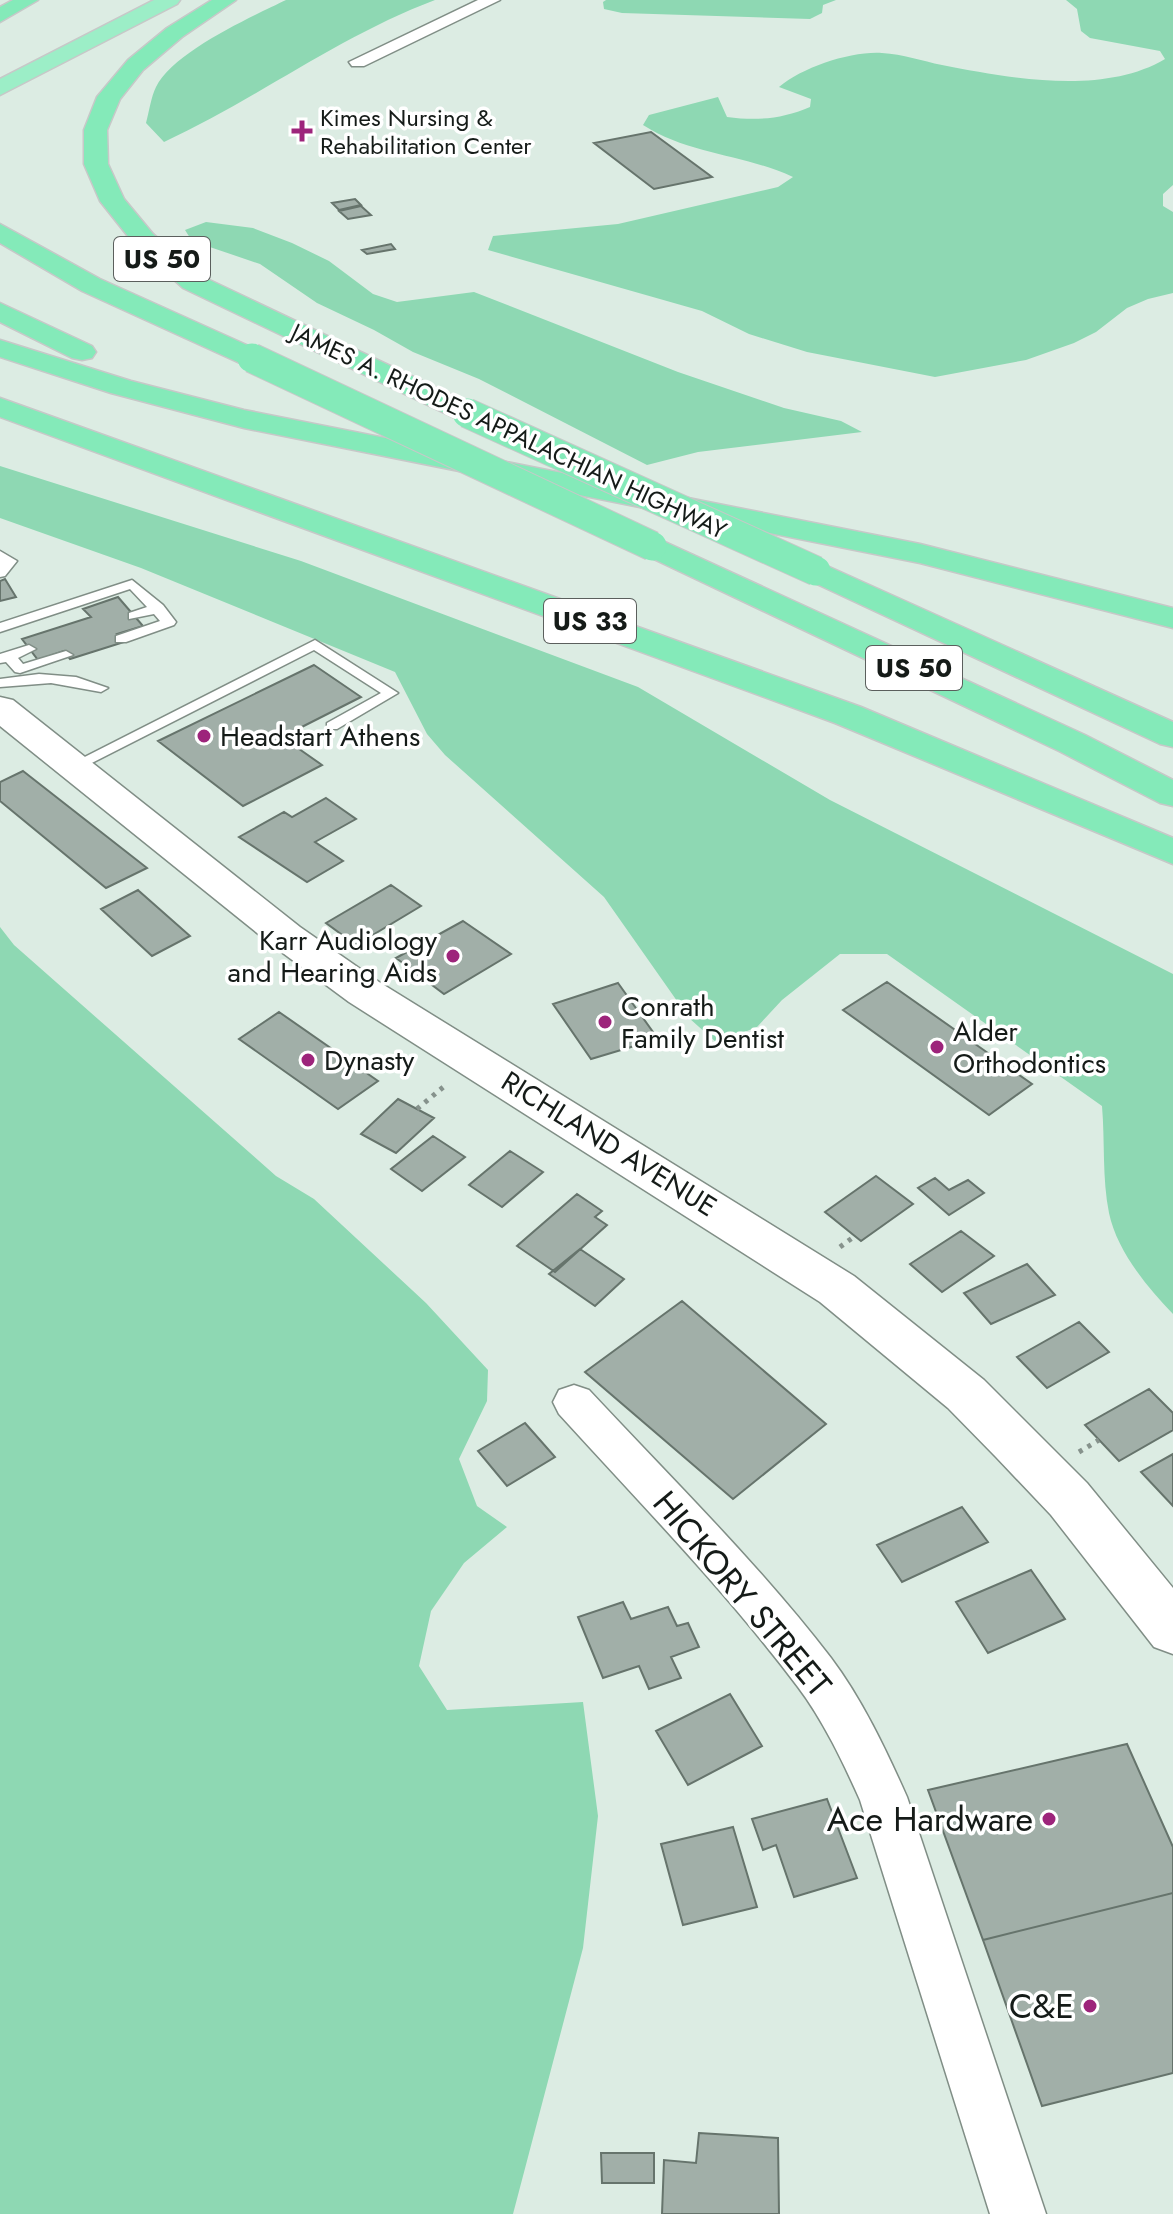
<svg xmlns="http://www.w3.org/2000/svg" width="1173" height="2214" font-family="Jost,sans-serif">
  <rect width="100%" height="100%" fill="#dcece3"/>
  <path fill="#8ed8b3" d="M286 0H435C339 36 257 99 164 142L146 123C149 112 151 97 156 87 173 52 251 17 286 0Z
    M606 0H836L823 5 822 13 810 19 622 13 604 9 603 2Z
    M1066 0H1173V185L1163 194V206L1173 212V293L1148 299 1127 308 1096 332 1074 343 1026 360 935 377 807 352 749 334 702 311 488 250 493 236 618 224 778 187 793 177C744 154 690 155 643 125L649 115 718 97 727 117C757 121 782 119 810 107L811 99 779 87C803 67 851 51 882 53 903 54 922 61 942 65 1009 78 1103 96 1165 59L1160 51 1090 38 1081 31 1077 9Z
    M206 222 253 228 292 243 329 261 373 294 397 302 474 292 678 372 784 408 841 421 862 432 698 452 647 465 479 379 413 352 374 330 317 303 260 264 192 241 185 230Z
    M0 466 301 561 638 687 830 800 1173 974V1314C1147 1287 1117 1251 1109 1213 1102 1179 1105 1141 1102 1106L887 954H840L782 1000 757 1027 717 1043 689 1018 604 897 445 755 427 734 395 672 141 568 0 518Z
    M0 927 14 945 276 1176 314 1199 426 1303 488 1370 487 1401 459 1459 477 1506 507 1527 464 1563 431 1611 419 1666 447 1710 583 1702 598 1816 583 1948 513 2214H0Z"/>
  <path fill="#a1afa8" stroke="#66746c" stroke-width="2" d="M651 132 712 177 654 189 594 143Z
    M355 199 361 205 339 210 332 203Z
    M361 206 371 215 348 219 339 211Z
    M391 244 395 249 367 254 362 250Z
    M5 579 16 597 0 601V581Z
    M118 597 143 626 117 634 124 642 70 659 64 651 38 660 22 639 91 617 83 609Z
    M314 665 361 697 282 737 322 765 243 806 158 741Z
    M23 771 147 868 106 888 0 801V782Z
    M326 798 356 819 315 842 343 861 307 882 239 837 284 812 292 817Z
    M391 885 421 906 356 945 326 923Z
    M138 890 139 891 190 936 152 956 101 909Z
    M463 921 511 954 444 994 396 958Z
    M887 982 1032 1084 989 1115 843 1010Z
    M618 983 658 1039 591 1059 553 1004Z
    M279 1012 378 1081 338 1109 239 1039Z
    M398 1099 434 1118 396 1153 361 1134Z
    M433 1136 465 1157 422 1191 391 1169Z
    M510 1151 543 1172 502 1207 469 1185Z
    M876 1176 913 1204 861 1241 825 1212Z
    M935 1178 949 1190 968 1180 984 1193 949 1215 918 1188Z
    M577 1194 602 1211 595 1217 607 1225 555 1272 517 1246Z
    M961 1231 994 1256 942 1292 910 1264Z
    M580 1249 624 1279 595 1306 549 1274Z
    M1027 1264 1055 1295 991 1324 964 1293Z
    M682 1301 826 1424 733 1499 585 1372Z
    M1079 1322 1109 1352 1047 1388 1017 1357Z
    M1149 1389 1173 1413V1430L1119 1461 1085 1425Z
    M525 1423 555 1457 507 1486 478 1451Z
    M1173 1454V1506L1141 1472Z
    M962 1507 988 1542 902 1582 877 1545Z
    M1031 1570 1065 1619 988 1653 956 1602Z
    M623 1602 631 1619 668 1607 677 1626 688 1623 699 1647 671 1657 681 1678 649 1689 639 1666 603 1678 578 1617Z
    M730 1694 762 1746 688 1785 656 1731Z
    M1127 1744 1173 1847V1893L983 1940 928 1790Z
    M827 1799 857 1878 794 1897 776 1845 763 1850 752 1819Z
    M733 1827 757 1907 683 1925 661 1844Z
    M1173 1893V2073L1042 2106 983 1940Z
    M699 2133 778 2138 779 2214H662L664 2160 696 2163Z
    M601 2153H654V2183H602Z"/>
  <g fill="none" stroke-linecap="round" stroke-linejoin="round">
    <g stroke="#808e86" stroke-width="3">
      <path id="service" d="M0 551 17 561 5 576 0 577Z
        M132 580 163 605 176 622 174 625 126 642H116V636L160 621 154 614 129 619V613L147 607 130 589 0 632V623Z
        M315 640 398 693 337 729H327V723L381 693 314 650 78 770H68L65 767Z
        M29 645 36 649 18 658 23 664 66 651 73 655 20 673 15 672 6 662 0 663V654Z
        M39 674 76 677 108 688 101 692 51 683 0 687V679Z"/>
    </g>
    <g stroke="#808e86" stroke-width="3">
      <path id="minor" d="M478 0H500L364 66H352L349 62Z
        M574 1385 589 1390C670 1477 758 1563 831 1658 862 1699 886 1750 907 1797L1046 2214H990L860 1800C843 1762 823 1720 798 1687 725 1590 640 1503 559 1414L553 1402 559 1390Z"/>
    </g>
    <g stroke="#808e86" stroke-width="3">
      <path id="secondary" d="M0 697 13 700 300 927 379 982 854 1276 984 1380 1087 1483 1173 1588V1654L1154 1647 1051 1515 996 1457 948 1408 820 1302 349 1002 272 945 0 726Z"/>
    </g>
    <g stroke="#c7c8c8" stroke-width="3">
      <path id="trunk" d="M154 0H180L177 4 0 95V79Z"/>
    </g>
    <g stroke="#c7c8c8" stroke-width="3">
      <path id="motorway" d="M13 0H38L0 22V7Z
        M212 0H236L182 37 143 70 120 99 107 130 108 164 124 199 153 234 201 276 477 407 482 413 477 419 467 422 457 419 183 288 135 245 100 201 84 164V130L97 97 128 60 167 28Z
        M0 224 100 279 262 352 266 358 262 364 252 366 242 364 82 291 0 243Z
        M0 303 92 346 96 352 92 358 82 360 72 358 0 322Z
        M0 340 131 381 244 410 920 544 1173 608V628L920 563 244 428 111 393 0 357Z
        M0 398 861 707 1173 838V864L835 723 0 417Z
        M652 536 1085 735 1173 780V806L1160 803 1059 751 641 553 636 546 641 539Z
        M816 561 1173 722V747L1160 744 804 578 800 571 804 564Z"/>
    </g>
    <path stroke="#86928c" stroke-width="5" stroke-dasharray="4 6" stroke-linecap="butt" d="M417 1109 447 1084
      M840 1247 855 1236
      M1079 1452 1099 1440"/>
    <use href="#service" fill="#fff" fill-rule="evenodd"/>
    <use href="#minor" fill="#fff" fill-rule="evenodd"/>
    <use href="#secondary" fill="#fff" fill-rule="evenodd"/>
    <use href="#trunk" fill="#9ceec7" fill-rule="evenodd"/>
    <use href="#motorway" fill="#84eab9" fill-rule="evenodd"/>
    <g stroke="#c7c8c8" stroke-width="31" stroke-linecap="butt">
      <path id="motorway-bridge" d="M252 358 652 546
        M467 413 816 571"/>
    </g>
    <use href="#motorway-bridge" stroke="#84eab9" stroke-width="29"/>
  </g>
  <g fill="#9d247b" stroke="#fff" stroke-width="3">
    <path d="M298 119h8v8h8v8h-8v8h-8v-8h-8v-8h8z"/>
    <circle cx="204" cy="736" r="8"/>
    <circle cx="453" cy="956" r="8"/>
    <circle cx="605" cy="1022" r="8"/>
    <circle cx="937" cy="1047" r="8"/>
    <circle cx="308" cy="1060" r="8"/>
    <circle cx="1049" cy="1819" r="8"/>
    <circle cx="1090" cy="2006" r="8"/>
  </g>
  <g text-anchor="middle" dominant-baseline="central" stroke-width="7" stroke-linejoin="round" paint-order="stroke">
    <g font-size="24" fill="#151b18" stroke="#fff" text-anchor="start">
      <text x="320" y="117">Kimes Nursing &amp;<tspan x="320" dy="28">Rehabilitation Center</tspan></text>
    </g>
    <g font-size="24" fill="#151b18" stroke="#fff">
      <text transform="translate(509 431) rotate(25)">JAMES A. RHODES APPALACHIAN HIGHWAY</text>
    </g>
    <g fill="#fff" stroke="#5b5f5d" stroke-width="2">
      <rect x="114" y="237" width="96" height="44" rx="6"/>
      <rect x="544" y="599" width="92" height="44" rx="6"/>
      <rect x="866" y="646" width="96" height="44" rx="6"/>
    </g>
    <g font-size="26" font-weight="bold" fill="#151b18">
      <text x="162" y="259">US 50</text>
      <text x="590" y="621">US 33</text>
      <text x="914" y="668">US 50</text>
    </g>
    <g font-size="28" fill="#151b18" stroke="#fff" text-anchor="start">
      <text x="220" y="736">Headstart Athens</text>
      <text x="437" y="940" text-anchor="end">Karr Audiology<tspan x="437" dy="32">and Hearing Aids</tspan></text>
      <text x="621" y="1006">Conrath<tspan x="621" dy="32">Family Dentist</tspan></text>
      <text x="953" y="1031">Alder<tspan x="953" dy="32">Orthodontics</tspan></text>
      <text x="324" y="1060">Dynasty</text>
    </g>
    <g font-size="28" fill="#151b18" stroke="#fff">
      <text transform="translate(609 1144) rotate(32)">RICHLAND AVENUE</text>
    </g>
    <g font-size="34" fill="#151b18" stroke="#fff">
      <text transform="translate(742 1594) rotate(50)">HICKORY STREET</text>
    </g>
    <g font-size="34" fill="#151b18" stroke="#fff" text-anchor="end">
      <text x="1033" y="1819">Ace Hardware</text>
      <text x="1074" y="2006">C&amp;E</text>
    </g>
  </g>
</svg>
